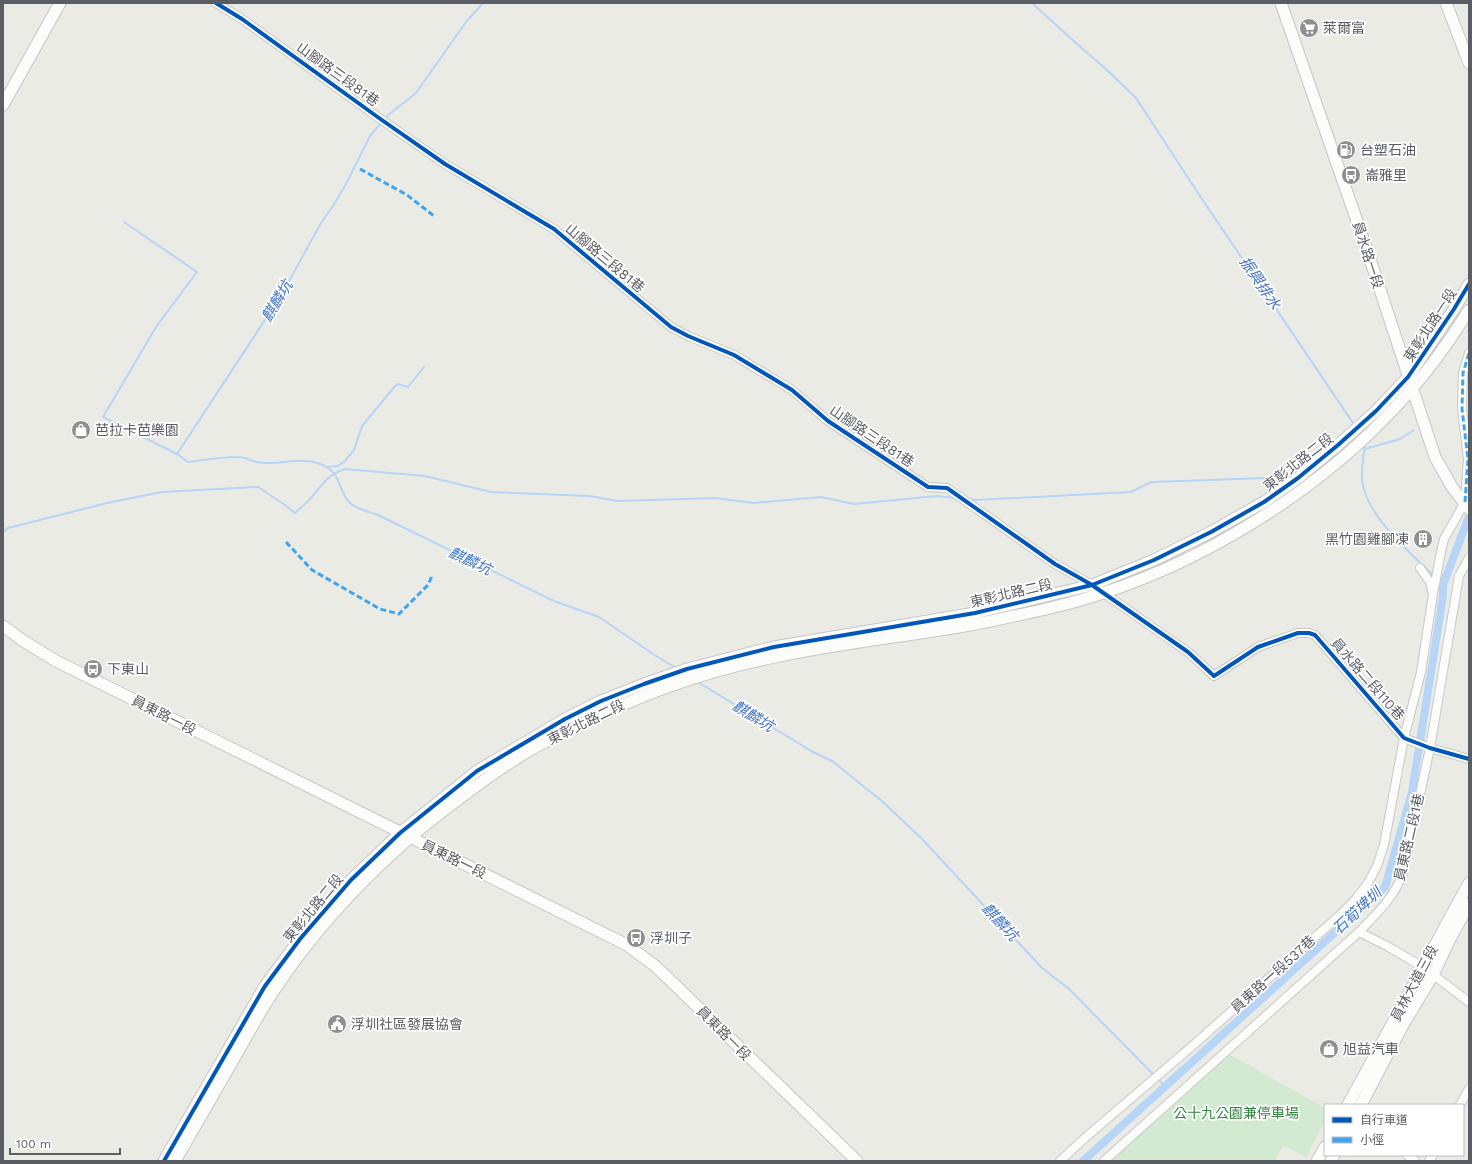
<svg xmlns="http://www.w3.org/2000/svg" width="1472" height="1164" font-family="'Work Sans','Noto Sans TC',sans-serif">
  <rect width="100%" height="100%" fill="#ebebe5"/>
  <path fill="#d2e9d2" d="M1229 1054 1325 1108V1121L1306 1157 1283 1145 1274 1161H1111Z"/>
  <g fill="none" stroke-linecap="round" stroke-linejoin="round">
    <path stroke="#b7d5f7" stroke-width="2" d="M1032 3 1077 44 1106 69 1136 98 1198 193 1355 426
      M384 120 388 115 416 93 466 22 483 3
      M381 123 370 136 346 184 333 206 321 223 282 294 177 454 188 462C204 460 221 457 237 457 244 456 250 461 257 462 281 467 306 453 328 468 341 476 339 493 350 503 356 509 370 512 378 515L554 601 599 617 656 656 676 668
      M124 222 197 272 156 327 103 417 177 454
      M1365 443C1364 454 1361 468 1362 480 1366 516 1409 551 1434 576
      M1365 449 1400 439 1414 430
      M327 467 338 466 345 461 354 450 362 426 395 386 398 384 408 387 424 367
      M968 499 975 500 1131 492 1151 482 1266 478
      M3 532 8 528 107 503 162 492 258 487 285 505 295 513C299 509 305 505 309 500 322 486 326 475 345 469L425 476 491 492 589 496 618 501 715 498 753 503 821 497 854 504 937 496 955 498
      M1439 581 1443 585
      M696 681 813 752 832 761 883 802 922 839 1042 968 1069 989 1155 1076
      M1158 1079 1165 1086"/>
    <path stroke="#b7d5f7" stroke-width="8" d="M1083 1161 1385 887 1412 792 1443 596V585L1469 516"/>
    <g stroke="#c8c9c7" stroke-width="10">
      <path id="street" d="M216 3 242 19 379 118 445 164 554 229 671 327 688 336 734 355 792 390 828 421 928 487 947 488 1055 564 1092 585 1188 652 1214 676 1258 647 1298 633H1309L1315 635 1404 738 1430 748 1469 759
        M1434 589 1440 557 1444 539 1465 502 1468 459 1462 409 1463 373 1469 353
        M1359 932 1387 946 1423 967 1469 1002
        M1460 1105 1469 1089
        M1407 1155 1415 1161
        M1060 1161 1086 1137 1190 1048 1340 915 1356 899 1368 883 1377 866 1384 845 1404 738 1421 672 1433 594 1430 582 1420 568
        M1104 1161 1359 932C1377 913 1394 898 1403 873L1430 748 1459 576 1469 558
        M1429 1161 1433 1155"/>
    </g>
    <g stroke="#c6c7c6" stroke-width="13">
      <path id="secondary" d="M1281 3 1367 250 1435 457 1452 487 1469 509
        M1446 3 1469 63
        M3 105 60 3
        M3 626 22 640 56 661 627 945 654 965 673 983 857 1161
        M1348 1105 1469 883
        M1361 1105 1403 1025 1433 975 1451 937 1469 904
        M164 1161 265 986 300 939 351 880 400 833 477 771 565 719 601 701 644 684 687 669 774 647 975 613 1092 585 1154 560 1211 532 1264 502 1298 478 1338 445 1376 411 1408 377 1454 309 1469 284
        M175 1161C197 1123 218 1086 240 1048 251 1029 261 1010 273 992 310 935 357 884 407 840 421 827 437 816 452 804 476 786 500 768 525 753 539 744 554 738 569 730 636 696 700 672 775 657 841 643 909 636 976 624 1018 615 1062 607 1103 593 1204 560 1310 495 1384 419 1416 387 1445 349 1469 310
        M1317 1161 1325 1147
        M1331 1161 1334 1155"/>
    </g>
    <use href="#street" stroke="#fcfcfb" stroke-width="8"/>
    <use href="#secondary" stroke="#fcfcfb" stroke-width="11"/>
    <path stroke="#40a5ee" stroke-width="3" stroke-dasharray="6 3" stroke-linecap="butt" d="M360 169 407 195 434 216
      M1465 502 1468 459 1462 409 1463 373 1469 353
      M286 542 312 570 380 609 399 614 428 585 432 576"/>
    <g stroke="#fff" stroke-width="6">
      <path id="cycleway" d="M216 3 242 19 379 118 445 164 554 229 671 327 688 336 734 355 792 390 828 421 928 487 947 488 1055 564 1092 585 1188 652 1214 676 1258 647 1298 633H1309L1315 635 1404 738 1430 748 1469 759
        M164 1161 265 986 300 939 351 880 400 833 477 771 565 719 601 701 644 684 687 669 774 647 975 613 1092 585 1154 560 1211 532 1264 502 1298 478 1338 445 1376 411 1408 377 1454 309 1469 284"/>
    </g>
    <use href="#cycleway" stroke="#0057b8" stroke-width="4"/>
  </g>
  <defs>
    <g id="supermarket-disc" transform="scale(1)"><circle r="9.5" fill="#8d8f91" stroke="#fff"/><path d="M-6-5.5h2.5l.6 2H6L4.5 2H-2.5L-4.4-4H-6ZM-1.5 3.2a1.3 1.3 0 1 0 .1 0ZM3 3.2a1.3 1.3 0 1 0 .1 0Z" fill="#fff"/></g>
    <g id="fuel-disc" transform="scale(1)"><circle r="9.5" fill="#8d8f91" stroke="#fff"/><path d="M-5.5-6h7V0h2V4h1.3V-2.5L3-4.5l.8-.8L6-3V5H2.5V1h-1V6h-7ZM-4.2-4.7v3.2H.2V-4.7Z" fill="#fff"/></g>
    <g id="bus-disc" transform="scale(1)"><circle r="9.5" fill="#8d8f91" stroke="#fff"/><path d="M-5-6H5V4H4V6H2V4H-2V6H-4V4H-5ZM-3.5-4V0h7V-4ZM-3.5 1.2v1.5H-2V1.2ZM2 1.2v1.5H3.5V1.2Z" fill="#fff"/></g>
    <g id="shop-disc" transform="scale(1)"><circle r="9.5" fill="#8d8f91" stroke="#fff"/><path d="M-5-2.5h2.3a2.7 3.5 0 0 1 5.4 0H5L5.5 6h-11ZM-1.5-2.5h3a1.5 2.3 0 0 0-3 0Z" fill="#fff"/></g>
    <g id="building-disc" transform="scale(1)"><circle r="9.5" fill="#8d8f91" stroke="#fff"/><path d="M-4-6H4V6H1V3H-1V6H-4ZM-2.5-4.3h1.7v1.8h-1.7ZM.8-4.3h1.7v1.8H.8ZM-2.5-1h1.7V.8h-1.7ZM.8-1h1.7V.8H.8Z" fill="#fff"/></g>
    <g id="civic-disc" transform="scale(1)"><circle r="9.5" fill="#8d8f91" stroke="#fff"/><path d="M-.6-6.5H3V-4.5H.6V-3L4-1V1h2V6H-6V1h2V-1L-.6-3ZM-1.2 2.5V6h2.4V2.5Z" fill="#fff"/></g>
  </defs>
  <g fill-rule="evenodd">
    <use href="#supermarket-disc" x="1309" y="28"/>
    <use href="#fuel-disc" x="1346" y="150"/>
    <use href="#bus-disc" x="1351" y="175"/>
    <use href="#shop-disc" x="81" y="430"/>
    <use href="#building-disc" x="1423" y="539"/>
    <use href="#bus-disc" x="93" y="669"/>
    <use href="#bus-disc" x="636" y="938"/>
    <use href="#civic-disc" x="337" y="1024"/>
    <use href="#shop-disc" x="1329" y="1049"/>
  </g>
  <g text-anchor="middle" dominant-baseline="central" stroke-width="3.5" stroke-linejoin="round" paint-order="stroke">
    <g font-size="14" fill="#5a5d64" stroke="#fff" text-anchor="start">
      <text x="1323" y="28">萊爾富</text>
      <text x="1360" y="150">台塑石油</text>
      <text x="1365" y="175">崙雅里</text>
      <text x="95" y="430">芭拉卡芭樂園</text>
      <text x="1409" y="539" text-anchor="end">黑竹園雞腳凍</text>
      <text x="107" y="669">下東山</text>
      <text x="650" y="938">浮圳子</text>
      <text x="351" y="1024">浮圳社區發展協會</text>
      <text x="1343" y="1049">旭益汽車</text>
    </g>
    <g font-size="14" fill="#5a5d64" stroke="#fff">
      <text transform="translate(338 74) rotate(36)">山腳路三段81巷</text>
      <text transform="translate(1368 255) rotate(72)">員水路一段</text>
      <text transform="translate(605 258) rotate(40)">山腳路三段81巷</text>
      <text transform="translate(1430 325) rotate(-57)">東彰北路一段</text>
      <text transform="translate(872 436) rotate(34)">山腳路三段81巷</text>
      <text transform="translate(1298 462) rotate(-38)">東彰北路二段</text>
      <text transform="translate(1011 593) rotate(-13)">東彰北路二段</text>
      <text transform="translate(1368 679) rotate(49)">員水路二段110巷</text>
      <text transform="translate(164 715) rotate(27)">員東路一段</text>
      <text transform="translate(586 722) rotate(-26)">東彰北路二段</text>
      <text transform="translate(1409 837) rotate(-77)">員東路二段1巷</text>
      <text transform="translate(454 859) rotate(26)">員東路一段</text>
      <text transform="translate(313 908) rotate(-50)">東彰北路二段</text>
      <text transform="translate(1273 974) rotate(-42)">員東路一段537巷</text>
      <text transform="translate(1414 983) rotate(-62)">員林大道三段</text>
      <text transform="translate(724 1033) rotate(45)">員東路一段</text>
    </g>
    <g font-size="14" fill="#31843f" stroke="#fff">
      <text x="1236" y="1113">公十九公園兼停車場</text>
    </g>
    <g font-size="15" font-style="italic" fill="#3f72c7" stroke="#fff">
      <text transform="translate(1260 283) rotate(56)">振興排水</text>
      <text transform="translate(277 301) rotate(-59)">麒麟坑</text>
      <text transform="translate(470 561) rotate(25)">麒麟坑</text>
      <text transform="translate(753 716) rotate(31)">麒麟坑</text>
      <text transform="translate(1357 911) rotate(-43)">石筍埤圳</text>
      <text transform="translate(1000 922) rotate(47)">麒麟坑</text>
    </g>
  </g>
  <rect width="1472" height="1164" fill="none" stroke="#5a5d64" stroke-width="8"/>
  <rect x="1324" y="1104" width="140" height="52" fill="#ffffff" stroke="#bdbec1"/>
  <rect x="1332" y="1117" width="20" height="6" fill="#0057b8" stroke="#bdbec1"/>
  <text x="1360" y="1124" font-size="12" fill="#5a5d64">自行車道</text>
  <rect x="1332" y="1137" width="20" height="6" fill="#40a5ee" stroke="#bdbec1"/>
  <text x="1360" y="1144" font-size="12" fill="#5a5d64">小徑</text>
  <path d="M10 1148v6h110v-6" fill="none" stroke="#5a5d64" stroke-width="2"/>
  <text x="16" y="1148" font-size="12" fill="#5a5d64" stroke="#ffffff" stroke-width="3" paint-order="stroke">100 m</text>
</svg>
